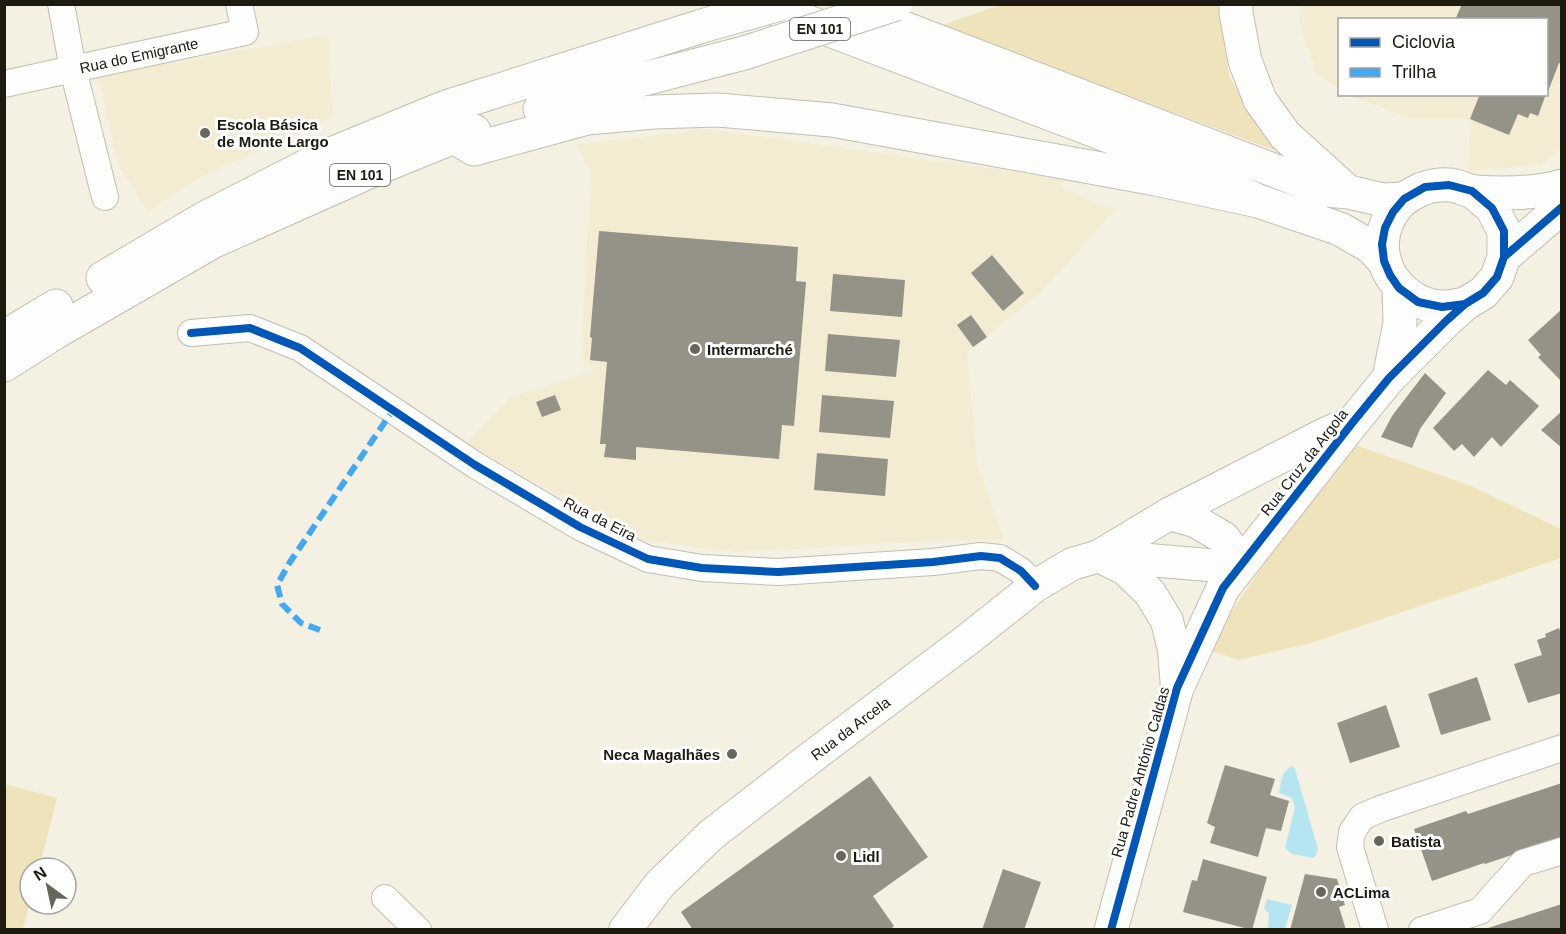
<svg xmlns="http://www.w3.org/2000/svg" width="1566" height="934" font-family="Arial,sans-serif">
  <rect width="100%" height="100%" fill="#f4f0e2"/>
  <path fill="#f3ecd3" d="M1301 5H1561V149L1540 165 1468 171 1470 119H1414L1348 95 1546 94V20H1340L1339 89 1317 74 1299 22Z
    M328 35 333 117 202 176 164 200 148 213 118 163 98 76Z
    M706 129 1065 179 1062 188 1115 210 1044 289 967 353 977 463 1004 539 929 541 737 552 638 539 466 444 511 397 592 372 591 367 581 358 591 171 576 145Z"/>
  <path fill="#efe3bc" d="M1000 5H1219L1224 45 1229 76 1251 116 1277 151 940 26Z
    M1347 442 1471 486 1561 529V558L1311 643 1238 660 1206 649Z
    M5 784 57 798 39 868H30V902L23 929H5Z"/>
  <path fill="#b6e5f2" d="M1292 766 1295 769 1318 849 1316 855 1313 858 1292 854 1285 848 1295 807 1292 798 1279 793C1281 783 1281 771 1292 766Z
    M1267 899 1292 905 1285 929H1268L1269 913 1264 909Z"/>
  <path fill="#959288" d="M1462 4H1562V64L1559 63 1547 94 1546 20H1455Z
    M1480 94H1546L1538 116 1530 113 1528 118 1518 114 1509 135 1470 119Z
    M599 231 798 247 796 281 806 282 794 426 782 425 779 459 636 447V460L604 457 606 444H600L607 362 590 360 592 338 590 337Z
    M992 255 1024 293 1003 311 971 273Z
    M833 274 905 280 902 317 830 311Z
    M1562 309V382L1538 357 1541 355 1528 340Z
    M971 315 987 337 973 347 957 325Z
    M828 334 900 340 896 377 825 371Z
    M1488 370 1506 385 1510 380 1539 406 1501 447 1492 437 1474 457 1462 444 1454 451 1433 428Z
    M1425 373 1446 393 1420 429 1412 448 1381 437 1392 416Z
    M555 395 561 410 542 417 536 402Z
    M822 395 894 401 890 438 819 432Z
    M1562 411V448L1541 430Z
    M817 453 888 459 885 496 814 490Z
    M1559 628 1562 637V693L1528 703 1514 664 1542 655 1537 640 1546 637 1545 634Z
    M1477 677 1491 720 1441 735 1428 694Z
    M1386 705 1400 747 1350 763 1337 723Z
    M1225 765 1275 779 1270 795 1289 801 1281 831 1266 828 1258 857 1210 843 1215 827 1207 823Z
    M870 776 928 857 873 896 894 926 889 930H693L681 912Z
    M1562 783V838L1485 864 1484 863 1432 881 1414 829 1466 811 1468 814Z
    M1203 859 1267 877 1252 930 1183 912 1192 880 1197 881Z
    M1003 869 1041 882 1024 930H982Z
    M1305 874 1337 879 1345 905 1339 907 1346 930H1290Z
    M1562 904V930H1485V929Z"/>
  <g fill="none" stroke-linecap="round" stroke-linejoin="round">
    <g stroke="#c2beb3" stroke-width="28">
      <g id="minor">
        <path d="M61 4 73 69 105 197"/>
        <path id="s1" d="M4 84 245 32 239 4"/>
        <path d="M191 333 250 328 300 348 475 465 580 527 648 559 702 568 778 572 933 562 981 556 1000 558 1021 571 1035 586"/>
        <path d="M385 898 418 930"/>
        <path d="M1375 930 1350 847 1352 832 1362 817 1380 809 1562 748"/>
        <path d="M1422 930 1480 911 1523 863 1562 851"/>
      </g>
    </g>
    <g stroke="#c2beb3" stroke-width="34">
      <g id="tertiary">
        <path d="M1169 514 1195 521 1224 538 1242 564"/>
        <path d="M1099 556 1125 569 1150 593 1167 621 1174 650 1177 688"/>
        <path d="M1102 556 1208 565 1242 564"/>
        <path id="s2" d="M625 930 660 884 711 835 813 756 967 640 1035 586 1072 564 1099 556 1169 514 1325 434 1353 422"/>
      </g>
    </g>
    <g stroke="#c2beb3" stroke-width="35">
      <path id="primary" d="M1504 257 1562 207
        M1465 304C1458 305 1450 307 1443 307 1431 307 1418 302 1409 295 1377 272 1373 229 1402 201 1407 196 1416 192 1422 189 1429 186 1441 184 1449 185 1458 185 1466 191 1475 192 1503 194 1534 194 1562 186
        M1389 378 1400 323 1399 288
        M1111 930 1177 688 1223 588 1353 422 1389 378 1446 321 1465 304 1483 293 1497 277 1504 257V231L1492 208 1472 191"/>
    </g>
    <g stroke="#c2beb3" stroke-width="35">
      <path id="trunk" d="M761 4 1164 157 1258 201 1340 229 1371 247 1384 261
        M1236 4V13L1245 61 1260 100 1285 135 1347 191
        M849 7 1325 190 1349 192 1383 200 1404 199
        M540 109 582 95 744 53
        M454 137 474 149 587 118 654 112 718 110 832 120 1156 179 1258 201
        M103 278 205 218 324 157 446 107 702 26
        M4 337 56 306
        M4 365 56 332 212 242 380 167 454 137 474 131"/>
    </g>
    <use href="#minor" stroke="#fdfdfb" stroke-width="26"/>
    <use href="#tertiary" stroke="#fdfdfb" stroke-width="32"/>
    <use href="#primary" stroke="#fdfdfb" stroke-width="33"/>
    <use href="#trunk" stroke="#fdfdfb" stroke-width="33"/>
    <g stroke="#c2beb3" stroke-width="35" stroke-linecap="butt">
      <path id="trunk-bridge" d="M702 26 780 4
        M744 53 896 4"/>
    </g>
    <use href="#trunk-bridge" stroke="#fdfdfb" stroke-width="33"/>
    <path stroke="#3fa9f5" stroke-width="6" stroke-dasharray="12 6" stroke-linecap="butt" d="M320 630 301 623 282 604 277 585 290 562 393 410"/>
    <g stroke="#fff" stroke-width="11">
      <path id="cycleway" d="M1504 257 1562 207
        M191 333 250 328 300 348 475 465 580 527 648 559 702 568 778 572 933 562 981 556 1000 558 1021 571 1035 586
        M1111 930 1177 688 1223 588 1353 422 1389 378 1446 321 1465 304 1483 293 1497 277 1504 257V231L1492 208 1472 191 1449 185 1425 187 1404 199 1393 212 1385 228 1382 244 1384 261 1390 275 1399 288 1418 302 1442 307 1465 304"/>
    </g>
    <use href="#cycleway" stroke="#0057b8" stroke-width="8"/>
  </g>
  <g fill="#68655a" stroke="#fff" stroke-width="2">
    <circle cx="205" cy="133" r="6"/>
    <circle cx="695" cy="349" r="6"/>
    <circle cx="732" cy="754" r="6"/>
    <circle cx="1379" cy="841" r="6"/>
    <circle cx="841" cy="856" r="6"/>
    <circle cx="1321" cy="892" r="6"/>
  </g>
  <g text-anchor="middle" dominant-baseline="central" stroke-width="6" stroke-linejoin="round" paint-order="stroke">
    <g fill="#fff" stroke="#615f58" stroke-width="1.5">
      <rect x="790" y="18" width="60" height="22" rx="4.5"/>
      <rect x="330" y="164" width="60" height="22" rx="4.5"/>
    </g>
    <g font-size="14" font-weight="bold" fill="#1d1a10">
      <text x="820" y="29">EN 101</text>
      <text x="360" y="175">EN 101</text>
    </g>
    <g font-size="15" fill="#1d1a10" stroke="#fff">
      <text stroke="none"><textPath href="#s1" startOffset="138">Rua do Emigrante</textPath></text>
      <text transform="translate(1304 462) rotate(-52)">Rua Cruz da Argola</text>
      <text transform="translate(600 519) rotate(27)">Rua da Eira</text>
      <text stroke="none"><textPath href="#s2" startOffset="304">Rua da Arcela</textPath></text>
      <text transform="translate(1140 772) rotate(-74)">Rua Padre António Caldas</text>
    </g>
    <g font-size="15" font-weight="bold" fill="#1d1a10" stroke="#fff" text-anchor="start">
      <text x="217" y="124">Escola Básica<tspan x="217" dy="17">de Monte Largo</tspan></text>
      <text x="707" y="349">Intermarché</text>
      <text x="720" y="754" text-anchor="end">Neca Magalhães</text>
      <text x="1391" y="841">Batista</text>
      <text x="853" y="856">Lidl</text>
      <text x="1333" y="892">ACLima</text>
    </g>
  </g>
  <rect width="1566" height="934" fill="none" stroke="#1d1a10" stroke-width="12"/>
  <rect x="1338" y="18" width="210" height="78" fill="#ffffff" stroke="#a5a39f" stroke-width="1.5"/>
  <rect x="1350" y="38" width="30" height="9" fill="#0057b8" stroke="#a5a39f" stroke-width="1.5"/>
  <text x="1392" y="48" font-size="18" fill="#1d1a10">Ciclovia</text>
  <rect x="1350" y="68" width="30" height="9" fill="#3fa9f5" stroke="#a5a39f" stroke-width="1.5"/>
  <text x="1392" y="78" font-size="18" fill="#1d1a10">Trilha</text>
  <g transform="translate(48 886) rotate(327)"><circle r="28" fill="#ffffff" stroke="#a5a39f" stroke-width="1.5"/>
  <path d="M0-4.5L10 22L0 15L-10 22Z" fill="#68655a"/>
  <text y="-9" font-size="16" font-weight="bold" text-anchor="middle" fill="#1d1a10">N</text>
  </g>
</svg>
